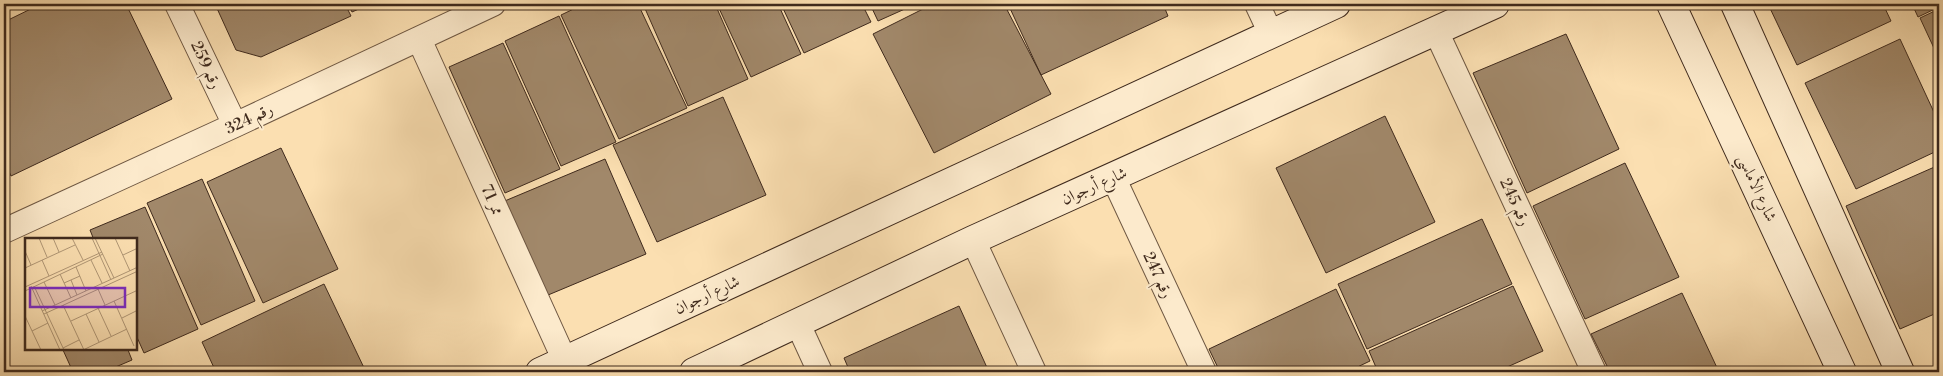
<svg xmlns="http://www.w3.org/2000/svg" width="1943" height="376" font-family="'Libre Bodoni',Amiri,serif">
  <rect width="100%" height="100%" fill="#fbdfb1"/>
  <filter id="stains"><feTurbulence type="fractalNoise" baseFrequency=".004" numOctaves="4"/><feColorMatrix values="0 0 0 0 .2 0 0 0 0 .09 0 0 0 0 .02 0 0 0 .5 -.17"/></filter>
  <radialGradient id="worn" r=".72"><stop offset=".6" stop-color="#630" stop-opacity="0"/><stop offset="1" stop-color="#630" stop-opacity=".3"/></radialGradient>
  <path fill="#a1886a" stroke="#3f2a1d" d="M41 4H126L172 99 11 176 4 160V22Z
    M215 4H345L351 16 261 57 236 50Z
    M348 4H370L352 12Z
    M584 4H638L687 108 619 139 561 15Z
    M643 4H715L748 79 688 106Z
    M717 4H778L801 54 751 77Z
    M781 4H862L871 22 804 53Z
    M870 4H916L878 21Z
    M933 4H1004L1051 94 934 153 873 34Z
    M1008 4H1163L1168 16 1041 75Z
    M1768 4H1883L1891 21 1797 65Z
    M1912 4H1939V7L1918 17Z
    M1939 9V59L1920 18Z
    M559 16 616 142 561 166 505 41Z
    M1566 34 1619 149 1527 193 1473 73Z
    M1900 39 1939 123V150L1856 189 1805 83Z
    M503 43 560 169 505 193 449 67Z
    M723 97 766 195 657 242 613 145Z
    M1385 116 1435 222 1326 273 1276 168Z
    M281 148 338 269 263 303 207 182Z
    M605 159 646 254 529 303 488 208Z
    M1625 163 1679 277 1585 319 1533 206Z
    M1939 165V312L1900 329 1846 206Z
    M202 179 255 301 201 325 147 203Z
    M145 207 198 329 144 353 136 335V240H94L90 230Z
    M1482 219 1512 284 1367 349 1338 284Z
    M324 284 366 372H216L202 342Z
    M1513 286 1543 351 1496 372H1378L1369 351Z
    M1336 289 1370 361 1347 372H1220L1209 349Z
    M1682 293 1719 372H1610L1591 334Z
    M959 306 989 372H850L844 358Z
    M63 350H128L132 360 104 372H73Z"/>
  <g fill="none" stroke-linecap="round" stroke-linejoin="round">
    <g stroke="#6e5742" stroke-width="26">
      <path id="street" d="M177 4 235 125
        M1257 4 1271 34
        M1436 31 1594 372
        M419 39 565 361
        M1113 177 1204 372
        M4 231 235 125 493 4
        M973 240 1034 372
        M798 324 820 372"/>
    </g>
    <g stroke="#3f2a1d" stroke-width="30">
      <path id="secondary" d="M1671 4 1842 372
        M1735 4 1900 372
        M540 372 1336 4
        M694 372 973 240 1495 4"/>
    </g>
    <use href="#street" stroke="#fceacc" stroke-width="24"/>
    <use href="#secondary" stroke="#fceacc" stroke-width="28"/>
  </g>
  <g text-anchor="middle" dominant-baseline="central" stroke-width="4" stroke-linejoin="round" paint-order="stroke">
    <g font-size="16" fill="#3f2a1d" stroke="#fceacc">
      <text transform="translate(206 65) rotate(65)">رقم 259</text>
      <text transform="translate(249 119) rotate(-25)">رقم 324</text>
      <text transform="translate(1094 186) rotate(-24)">شارع أرجوان</text>
      <text transform="translate(1757 188) rotate(65)">شارع الأماسي</text>
      <text transform="translate(492 200) rotate(66)">ممر 71</text>
      <text transform="translate(1515 202) rotate(65)">رقم 245</text>
      <text transform="translate(1158 275) rotate(65)">رقم 247</text>
      <text transform="translate(707 295) rotate(-25)">شارع أرجوان</text>
    </g>
  </g>
  <g transform="translate(25 238)">
    <rect width="112" height="112" fill="#fbdfb1"/>
    <path fill="none" stroke="#b09776" stroke-width="1" d="M14 0 22 19M28 0 34 14M47 0 58 22M67 0 86 42M70 0 89 40M90 0 105 33M0 13 6 27M98 17 113 10M17 22 24 38M66 22 77 45M51 29 61 53M0 30 50 7M35 36 46 60M46 42 52 57M19 44 30 67M39 45 55 38M6 48 35 112M9 48 39 112M0 49 77 14M73 51 80 67M0 53 78 16M89 63 109 108M38 67 59 112M73 70 86 98M17 73 113 29M19 76 113 33M61 76 74 104M0 78 16 112M97 80 113 72M46 83 113 52M7 93 23 85M38 110 54 102M58 112 102 91"/>
    <path fill="#7b2cbf" fill-opacity="0.15" stroke="#7b2cbf" stroke-width="2.5" d="M5 50H100V69H5Z"/>
    <rect width="112" height="112" fill="none" stroke="#3f2a1d" stroke-width="2.5"/>
  </g>
  <rect width="1943" height="376" fill="none" stroke="#fbdfb1" stroke-width="20"/>
  <rect x="5" y="5" width="1933" height="366" fill="none" stroke="#3f2a1d" stroke-width="2.5"/>
  <rect x="10" y="10" width="1923" height="356" fill="none" stroke="#3f2a1d"/>
  <rect width="100%" height="100%" filter="url(#stains)"/>
  <rect width="100%" height="100%" fill="url(#worn)"/>
</svg>
